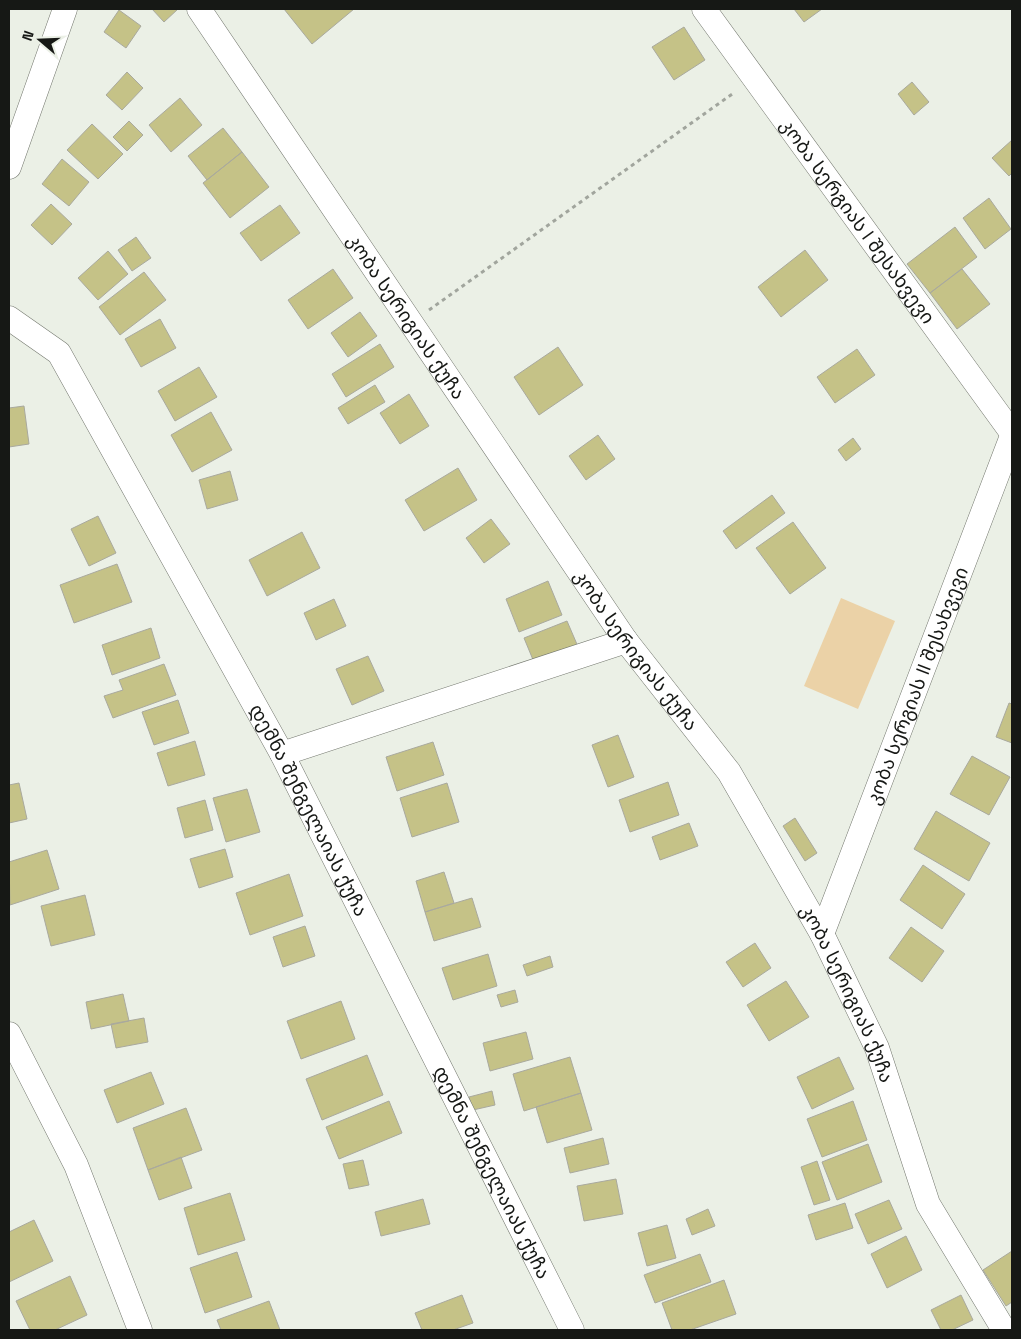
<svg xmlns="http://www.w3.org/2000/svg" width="1021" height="1339" font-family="'Space Grotesk','Noto Sans Georgian',sans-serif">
  <rect width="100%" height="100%" fill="#ebf0e6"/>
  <path fill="#ebd2a7" d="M841 598 895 621 858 709 804 686Z"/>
  <path fill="#c5c287" stroke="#a9a99e" d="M152 9H178L164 22Z
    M284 9H354L312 44Z
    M794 9H822L804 22Z
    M119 10 141 26 126 48 104 32Z
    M684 27 705 60 674 80 652 47Z
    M127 72 143 88 122 110 106 95Z
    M912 82 929 102 914 115 898 94Z
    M180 98 202 125 171 152 149 125Z
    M129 121 143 135 127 151 113 137Z
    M92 124 123 154 98 179 67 150Z
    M223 128 242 152 207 180 188 156Z
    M1012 140V173L1009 176 992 158Z
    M242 152 269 187 230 218 203 183Z
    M62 159 89 182 69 206 42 184Z
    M989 198 1011 229 985 249 963 218Z
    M51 204 72 224 52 245 31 225Z
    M280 205 300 233 261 261 240 233Z
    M955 227 977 257 930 293 907 264Z
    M136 237 151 258 132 271 118 250Z
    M805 250 828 280 781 317 758 287Z
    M108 251 128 274 98 300 78 278Z
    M333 269 353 298 308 329 288 300Z
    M962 269 990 304 957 329 930 293Z
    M144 272 166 300 120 335 99 307Z
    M360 312 377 336 348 357 331 333Z
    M160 319 176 348 141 367 125 339Z
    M380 344 394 367 346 397 332 374Z
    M558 347 583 385 539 415 514 377Z
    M857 349 875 375 835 403 817 377Z
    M199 367 217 397 175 421 158 391Z
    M375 385 385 402 348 424 338 408Z
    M409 394 429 426 400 444 380 413Z
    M24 406 29 444 9 447V408Z
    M211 412 232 450 192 472 171 435Z
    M598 435 615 459 586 480 569 456Z
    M853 438 861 449 846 461 838 450Z
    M458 468 477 500 424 531 405 500Z
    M230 471 238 500 207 509 199 480Z
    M772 495 785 513 736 549 723 531Z
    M98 516 116 553 89 566 71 529Z
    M491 519 510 544 484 563 466 538Z
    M793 522 826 568 790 594 756 548Z
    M302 532 320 568 267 596 249 560Z
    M117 564 132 602 74 623 60 585Z
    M548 581 562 615 519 632 506 599Z
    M334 599 346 626 316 640 304 613Z
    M567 621 579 649 536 667 524 638Z
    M151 628 160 658 112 675 102 645Z
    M368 656 384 691 352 705 336 669Z
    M164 664 176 695 113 718 104 696 123 690 119 680Z
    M178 700 189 733 154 745 142 712Z
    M1009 703 1012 704V743L996 737Z
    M618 735 634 777 608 787 592 745Z
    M195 741 205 775 168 786 157 753Z
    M433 742 444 775 397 791 386 757Z
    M972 756 1010 777 989 815 950 794Z
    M668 782 679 815 630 832 619 800Z
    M19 783 27 819 9 823V785Z
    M447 783 459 822 412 837 400 798Z
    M247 789 260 832 226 842 213 798Z
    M205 800 213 830 185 838 177 808Z
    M936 811 990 843 969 881 914 849Z
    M795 818 817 853 805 861 783 826Z
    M689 823 698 846 660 860 652 837Z
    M225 849 233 877 199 888 190 859Z
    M47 850 59 889 10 905 9 862Z
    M923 865 965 894 942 929 900 900Z
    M444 872 454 903 425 912 416 881Z
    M289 874 303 916 250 935 236 893Z
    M85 895 95 935 51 946 41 906Z
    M472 898 481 927 434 941 425 912Z
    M305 926 315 956 283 967 273 937Z
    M911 927 944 951 922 982 889 958Z
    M755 943 771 968 743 987 726 962Z
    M488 954 497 986 453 1000 442 968Z
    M550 956 553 967 527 976 523 965Z
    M786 981 809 1017 769 1041 747 1005Z
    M515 990 518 1002 501 1007 497 995Z
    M123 994 129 1021 91 1029 86 1002Z
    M341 1001 355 1039 301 1059 287 1021Z
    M144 1018 148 1042 116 1048 111 1024Z
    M526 1032 533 1059 490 1071 483 1043Z
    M367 1055 383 1095 322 1120 306 1079Z
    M570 1057 581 1093 524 1111 513 1074Z
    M839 1057 854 1089 812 1109 797 1077Z
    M151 1072 164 1104 117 1123 104 1090Z
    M492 1091 495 1105 473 1110 469 1097Z
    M581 1093 592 1130 547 1143 536 1107Z
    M389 1101 402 1133 339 1159 326 1127Z
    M853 1101 867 1140 822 1157 807 1119Z
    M186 1108 202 1150 148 1170 133 1128Z
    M603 1138 609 1164 570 1173 564 1148Z
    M868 1144 882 1182 837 1200 822 1162Z
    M181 1157 192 1188 159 1200 148 1170Z
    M363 1160 369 1185 349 1189 343 1164Z
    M817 1161 830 1200 814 1205 801 1167Z
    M616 1179 623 1214 584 1221 577 1186Z
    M230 1193 245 1240 198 1255 184 1208Z
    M423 1199 430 1224 381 1236 375 1212Z
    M889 1200 902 1229 868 1244 855 1214Z
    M845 1203 853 1228 816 1240 808 1215Z
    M708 1209 715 1226 692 1235 686 1219Z
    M34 1220 53 1261 9 1282V1232Z
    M667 1225 676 1258 647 1266 638 1233Z
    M906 1236 922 1270 887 1288 871 1254Z
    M1012 1251V1302L1006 1306 983 1270Z
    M237 1252 252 1297 205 1313 190 1268Z
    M700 1254 711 1282 655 1303 644 1275Z
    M70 1276 87 1315 55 1330H30L16 1301Z
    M724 1280 736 1314 690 1330H672L662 1303Z
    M462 1295 473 1323 453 1330H422L415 1313Z
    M961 1295 973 1320 952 1330H941L931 1310Z
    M269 1301 280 1330H221L217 1320Z"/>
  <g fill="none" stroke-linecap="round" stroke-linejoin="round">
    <g stroke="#74786f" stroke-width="25">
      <g id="street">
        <path id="s1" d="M199 9 626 641 729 772 822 934 877 1048 928 1204 1004 1330"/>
        <path id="s2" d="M704 9 1012 433"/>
        <path d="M9 167 65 9"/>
        <path id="s3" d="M9 318 59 353 282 754 572 1330"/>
        <path d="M282 754 626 641"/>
        <path id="s4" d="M822 934 1012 436"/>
        <path d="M9 1034 76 1165 140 1330"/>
      </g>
    </g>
    <path stroke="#a1a59d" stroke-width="3" stroke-dasharray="4 4" stroke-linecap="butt" d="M429 310 735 92"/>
    <use href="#street" stroke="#fff" stroke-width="24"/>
  </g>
  <g text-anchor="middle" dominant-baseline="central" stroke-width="5" stroke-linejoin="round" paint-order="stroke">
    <g font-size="19" fill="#161815" stroke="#ebf0e6">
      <text stroke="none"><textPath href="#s2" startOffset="262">კობა სერგიას I შესახვევი</textPath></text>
      <text stroke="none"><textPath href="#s1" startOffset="371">კობა სერიგიას ქუჩა</textPath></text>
      <text stroke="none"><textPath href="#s1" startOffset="776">კობა სერიგიას ქუჩა</textPath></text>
      <text stroke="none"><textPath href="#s4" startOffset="266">კობა სერგიას II შესახვევი</textPath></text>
      <text stroke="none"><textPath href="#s3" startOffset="582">დემნა შენგელაიას ქუჩა</textPath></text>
      <text stroke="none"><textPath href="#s1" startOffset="1181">კობა სერიგიას ქუჩა</textPath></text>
      <text stroke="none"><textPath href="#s3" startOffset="988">დემნა შენგელაიას ქუჩა</textPath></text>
    </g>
  </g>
  <rect width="1021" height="1339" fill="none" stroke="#161815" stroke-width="20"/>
  <g transform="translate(40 40) rotate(289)" stroke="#ebf0e6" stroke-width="4" paint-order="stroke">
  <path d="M0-4L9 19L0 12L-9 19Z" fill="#161815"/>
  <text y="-8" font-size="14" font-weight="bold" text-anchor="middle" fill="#161815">N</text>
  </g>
</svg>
